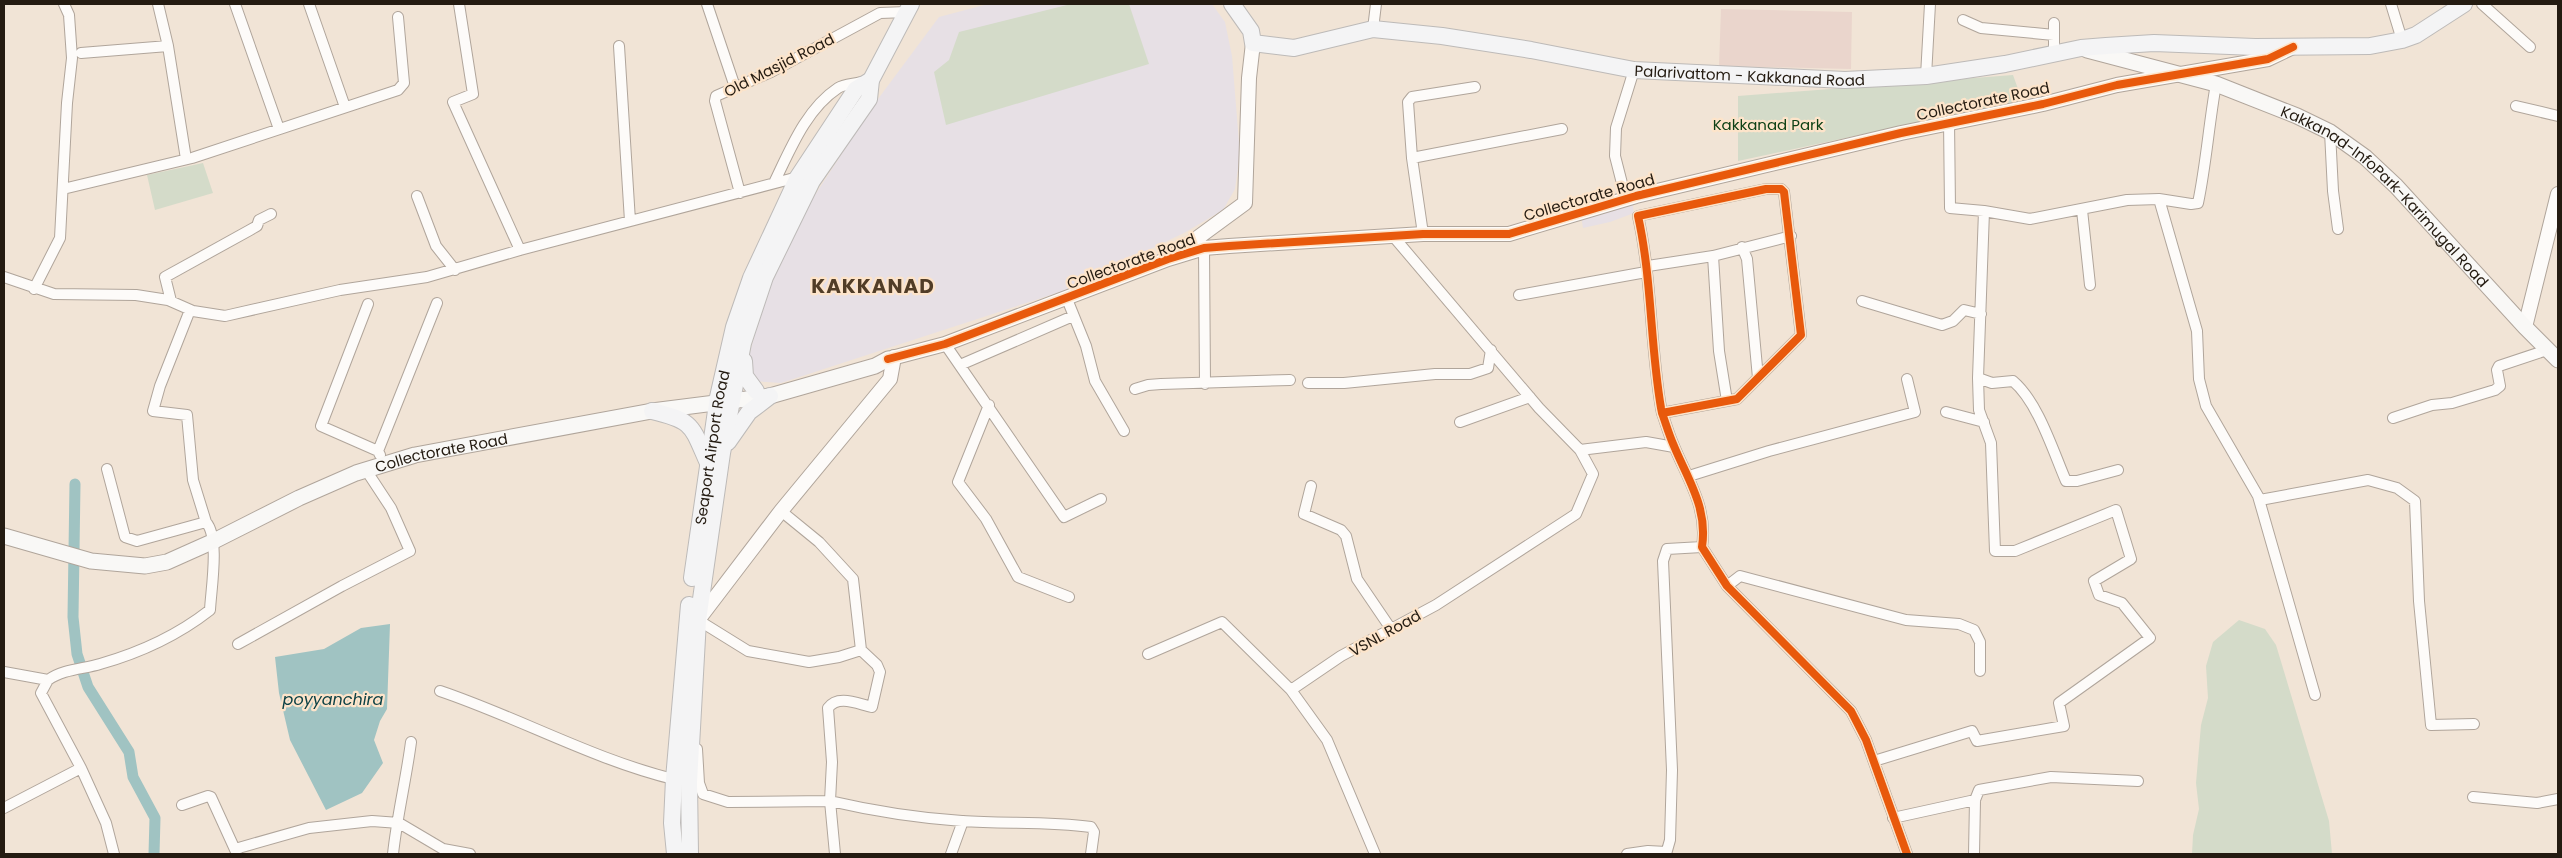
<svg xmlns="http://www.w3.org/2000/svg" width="2562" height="858" font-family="Poppins,sans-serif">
  <rect width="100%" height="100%" fill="#f1e4d6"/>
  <path fill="#e7e0e5" d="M988 4H1212L1225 22 1232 56 1240 155 1235 189 1223 210 1184 233 1063 291 781 383 753 381 748 360 758 322 780 258 811 201 875 103 939 17Z
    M1632 201 1634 213 1610 222 1583 228 1581 216Z"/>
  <path fill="#ead5cc" d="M1721 9 1852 12 1851 69 1719 66Z"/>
  <path fill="#d4dbc9" d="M1071 4H1129L1149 64 946 125 934 72 949 60 959 32Z
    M2013 75 2022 100 1738 161V96Z
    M203 163 213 193 155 210 147 175Z
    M2239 620 2265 629 2276 645 2329 821 2332 854H2192L2193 835 2199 809 2196 783 2201 725 2208 698 2206 666 2213 642Z"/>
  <path fill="#a0c3c2" d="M390 624 387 709 380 721 374 740 383 763 362 793 326 810 290 740 279 693 275 657 324 649 361 628Z"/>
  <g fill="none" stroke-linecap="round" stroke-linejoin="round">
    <path stroke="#a0c3c2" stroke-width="11" d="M75 484 73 617 77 654 88 687 129 752 133 777 155 818 154 854"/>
    <g stroke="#b0a59b" stroke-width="12">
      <path id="minor" d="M158 4 168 46 186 159
        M235 4 279 129
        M309 4 345 107
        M459 4 473 94 453 102 520 250
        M707 4 735 87
        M2391 4 2402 40
        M2482 4 2530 47
        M1963 20 1981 28 2054 35
        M1373 29 1376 4
        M619 46 630 221
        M81 53 168 46
        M2054 54V23
        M1926 76 1930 4
        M2516 106 2558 116
        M1949 121 1950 208 1984 211 2030 219 2127 200 2159 199 2191 204 2198 203C2206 165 2209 123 2216 84
        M2330 132 2333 191 2338 229
        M1412 158 1408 102 1412 97 1475 87
        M774 183C790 150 806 109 838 88 844 84 854 84 861 82
        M63 189 192 158 398 90 404 83 398 17
        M740 193 715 101 716 96 771 72 880 13 907 12
        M417 196 436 246 455 270
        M1626 199 1615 156 1616 128 1634 70
        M2159 199 2197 331 2199 379 2206 406 2258 496 2315 695
        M2082 210 2090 285
        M1984 211 1978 378 1992 383 2013 381C2038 402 2053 451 2066 481H2077L2118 470
        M1423 234 1412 158 1562 129
        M1393 236 1539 408 1580 450 1646 442 1674 447
        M1742 247 1747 259 1758 378
        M1204 248 1205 384
        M1713 256 1719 351 1727 401
        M1648 266 1713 256 1791 236
        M4 277 54 294 136 295 168 300 193 311 225 316 340 290 427 277 520 250 798 177
        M34 289 60 238 67 103 72 58 69 15 64 4
        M1519 295 1646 272
        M1067 299 1086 346 1095 381 1124 431
        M171 301 165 277 250 230 257 226 259 220 271 214
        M1862 301 1942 325 1953 321 1964 310 1981 314
        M368 304 321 426 378 451
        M190 310 160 386 153 411 187 415 193 480 206 522
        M945 344 1064 517 1101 499
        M960 365 1073 316
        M1308 383H1344L1435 374H1470L1488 368 1491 350
        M1135 389 1148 385 1161 384 1290 380
        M989 405 958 482 986 519 1018 577 1069 597
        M1946 412 1984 422
        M1662 413 1737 399 1801 335 1784 192 1781 189H1766L1638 216C1652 279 1650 344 1661 408L1662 413C1666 424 1669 435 1674 446 1688 480 1708 508 1702 547L1727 586 1851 711 1866 740 1907 854
        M2393 418 2432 405 2452 403 2495 390 2500 386 2497 370 2499 366 2547 350
        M1460 422 1530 397
        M380 455 378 451 437 303
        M1689 476 1769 451 1915 412 1907 379
        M1311 486 1304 514 1341 530 1346 536 1357 579 1391 629
        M2260 500 2368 480 2397 488 2415 501 2419 601 2431 725 2474 724
        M781 511 819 542 853 579 861 650 877 665 880 672 872 707C858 704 838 694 828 708L832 762 830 801C873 811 918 818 962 821 1005 824 1048 821 1091 827L1094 832 1091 854
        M1727 586 1740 576 1906 620 1959 624 1974 630 1980 642V671
        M698 620 748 651 809 662 839 657 861 650
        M238 644 342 586 410 551 391 508 366 470
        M1148 654 1222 622 1291 690
        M4 672 48 680
        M440 691C520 718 594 760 677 780
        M697 749 699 783 703 794 728 802 830 801 835 854
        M1874 761 1972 731 1977 741 2064 726 2059 703 2150 638 2122 603 2099 595 2094 581 2131 559 2116 510 2015 551H1995L1991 443 1979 410 1978 378
        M81 768 106 823 114 854
        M2473 797 2537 803 2558 799
        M182 805 208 796 211 797 237 854
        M4 808 81 768 41 693 48 680C63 669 84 669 100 664 139 653 178 635 210 610 211 589 220 538 206 522L137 541 125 537 107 469
        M1893 818 1975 800 1979 790 2051 777 2138 781
        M235 849 309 828 372 821 399 823 443 849 470 854
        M393 854C397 816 406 780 411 742
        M951 854 963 821
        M1375 854 1327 740 1291 690 1341 656 1436 605 1576 514 1593 474 1580 450
        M1627 854 1648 851 1666 852
        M1666 854 1670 840 1672 770 1663 561 1667 549 1702 547
        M1974 854 1975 800"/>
    </g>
    <g stroke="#b0a59b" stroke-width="16">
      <path id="tertiary" d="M1177 253 1245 203 1249 78 1253 43
        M2525 327 2558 194
        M888 359 945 344 1168 259 1204 248 1229 246 1423 234H1509L1636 196 1901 133 2043 104 2117 85 2268 59 2293 47
        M698 620 781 511 890 379 894 357"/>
    </g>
    <g stroke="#b0a59b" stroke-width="17">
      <g id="secondary">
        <path id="s1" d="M2087 50 2216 84 2297 116 2330 132 2365 157 2396 186 2525 327 2558 360"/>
        <path id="s2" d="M4 536 91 561 145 566 167 562 214 541 299 498 356 473 415 455 652 411 770 396 875 366 888 359"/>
      </g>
    </g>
    <g stroke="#bdbab8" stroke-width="18">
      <g id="primary">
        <path id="s3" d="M1232 4 1251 31 1253 43 1294 48 1373 29 1442 36 1531 50 1634 70 1845 80 1926 76 2005 64 2081 48 2106 46 2154 43 2255 47 2370 46 2402 40 2416 35 2464 4"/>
        <path d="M744 361 745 376 756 391"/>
        <path d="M652 411C694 421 691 425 708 463"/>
        <path d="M728 442 749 412 770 396"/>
        <path id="s4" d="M692 578 718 397 734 327 751 278 798 177 856 89 871 80"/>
        <path d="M675 854 672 823 674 779 689 605"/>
        <path d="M690 854 689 782 698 620 722 453 743 343 765 277 812 181 869 99 871 80 911 4"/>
      </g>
    </g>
    <use href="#minor" stroke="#fdfbf9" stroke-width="10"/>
    <use href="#tertiary" stroke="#fdfbf9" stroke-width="14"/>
    <use href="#secondary" stroke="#f9f8f6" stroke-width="15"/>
    <use href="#primary" stroke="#f4f4f5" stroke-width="16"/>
    <g stroke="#fde4ca" stroke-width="11">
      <path id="cycleway" d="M888 359 945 344 1168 259 1204 248 1229 246 1423 234H1509L1636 196 1901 133 2043 104 2117 85 2268 59 2293 47
        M1662 413 1737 399 1801 335 1784 192 1781 189H1766L1638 216C1652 279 1650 344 1661 408L1662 413C1666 424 1669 435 1674 446 1688 480 1708 508 1702 547L1727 586 1851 711 1866 740 1907 854"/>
    </g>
    <use href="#cycleway" stroke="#e8590c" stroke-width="8"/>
  </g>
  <g text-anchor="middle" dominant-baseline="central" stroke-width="4.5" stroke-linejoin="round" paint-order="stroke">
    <g font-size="15" fill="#241b11" stroke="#fde4ca">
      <text transform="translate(779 65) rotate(-27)">Old Masjid Road</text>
      <text stroke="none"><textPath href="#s3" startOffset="548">Palarivattom - Kakkanad Road</textPath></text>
      <text transform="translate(1983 101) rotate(-12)">Collectorate Road</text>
      <text transform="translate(1589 197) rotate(-16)">Collectorate Road</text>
      <text stroke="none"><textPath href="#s1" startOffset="340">Kakkanad-InfoPark-Karimugal Road</textPath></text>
      <text transform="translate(1131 261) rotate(-20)">Collectorate Road</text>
      <text stroke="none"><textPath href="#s4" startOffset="132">Seaport Airport Road</textPath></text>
      <text stroke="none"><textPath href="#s2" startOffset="464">Collectorate Road</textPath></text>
      <text transform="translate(1385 633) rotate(-29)">VSNL Road</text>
    </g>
    <g font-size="15" fill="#0e4116" stroke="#fde4ca">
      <text x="1768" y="124">Kakkanad Park</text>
    </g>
    <g font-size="16" font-style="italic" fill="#0c4145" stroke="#fde4ca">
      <text x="333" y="699">poyyanchira</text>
    </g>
    <g font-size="20" font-weight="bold" letter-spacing="1" fill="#513d27" stroke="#fde4ca">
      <text x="873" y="286">KAKKANAD</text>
    </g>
  </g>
  <rect width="2562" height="858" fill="none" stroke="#241b11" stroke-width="10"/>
</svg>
